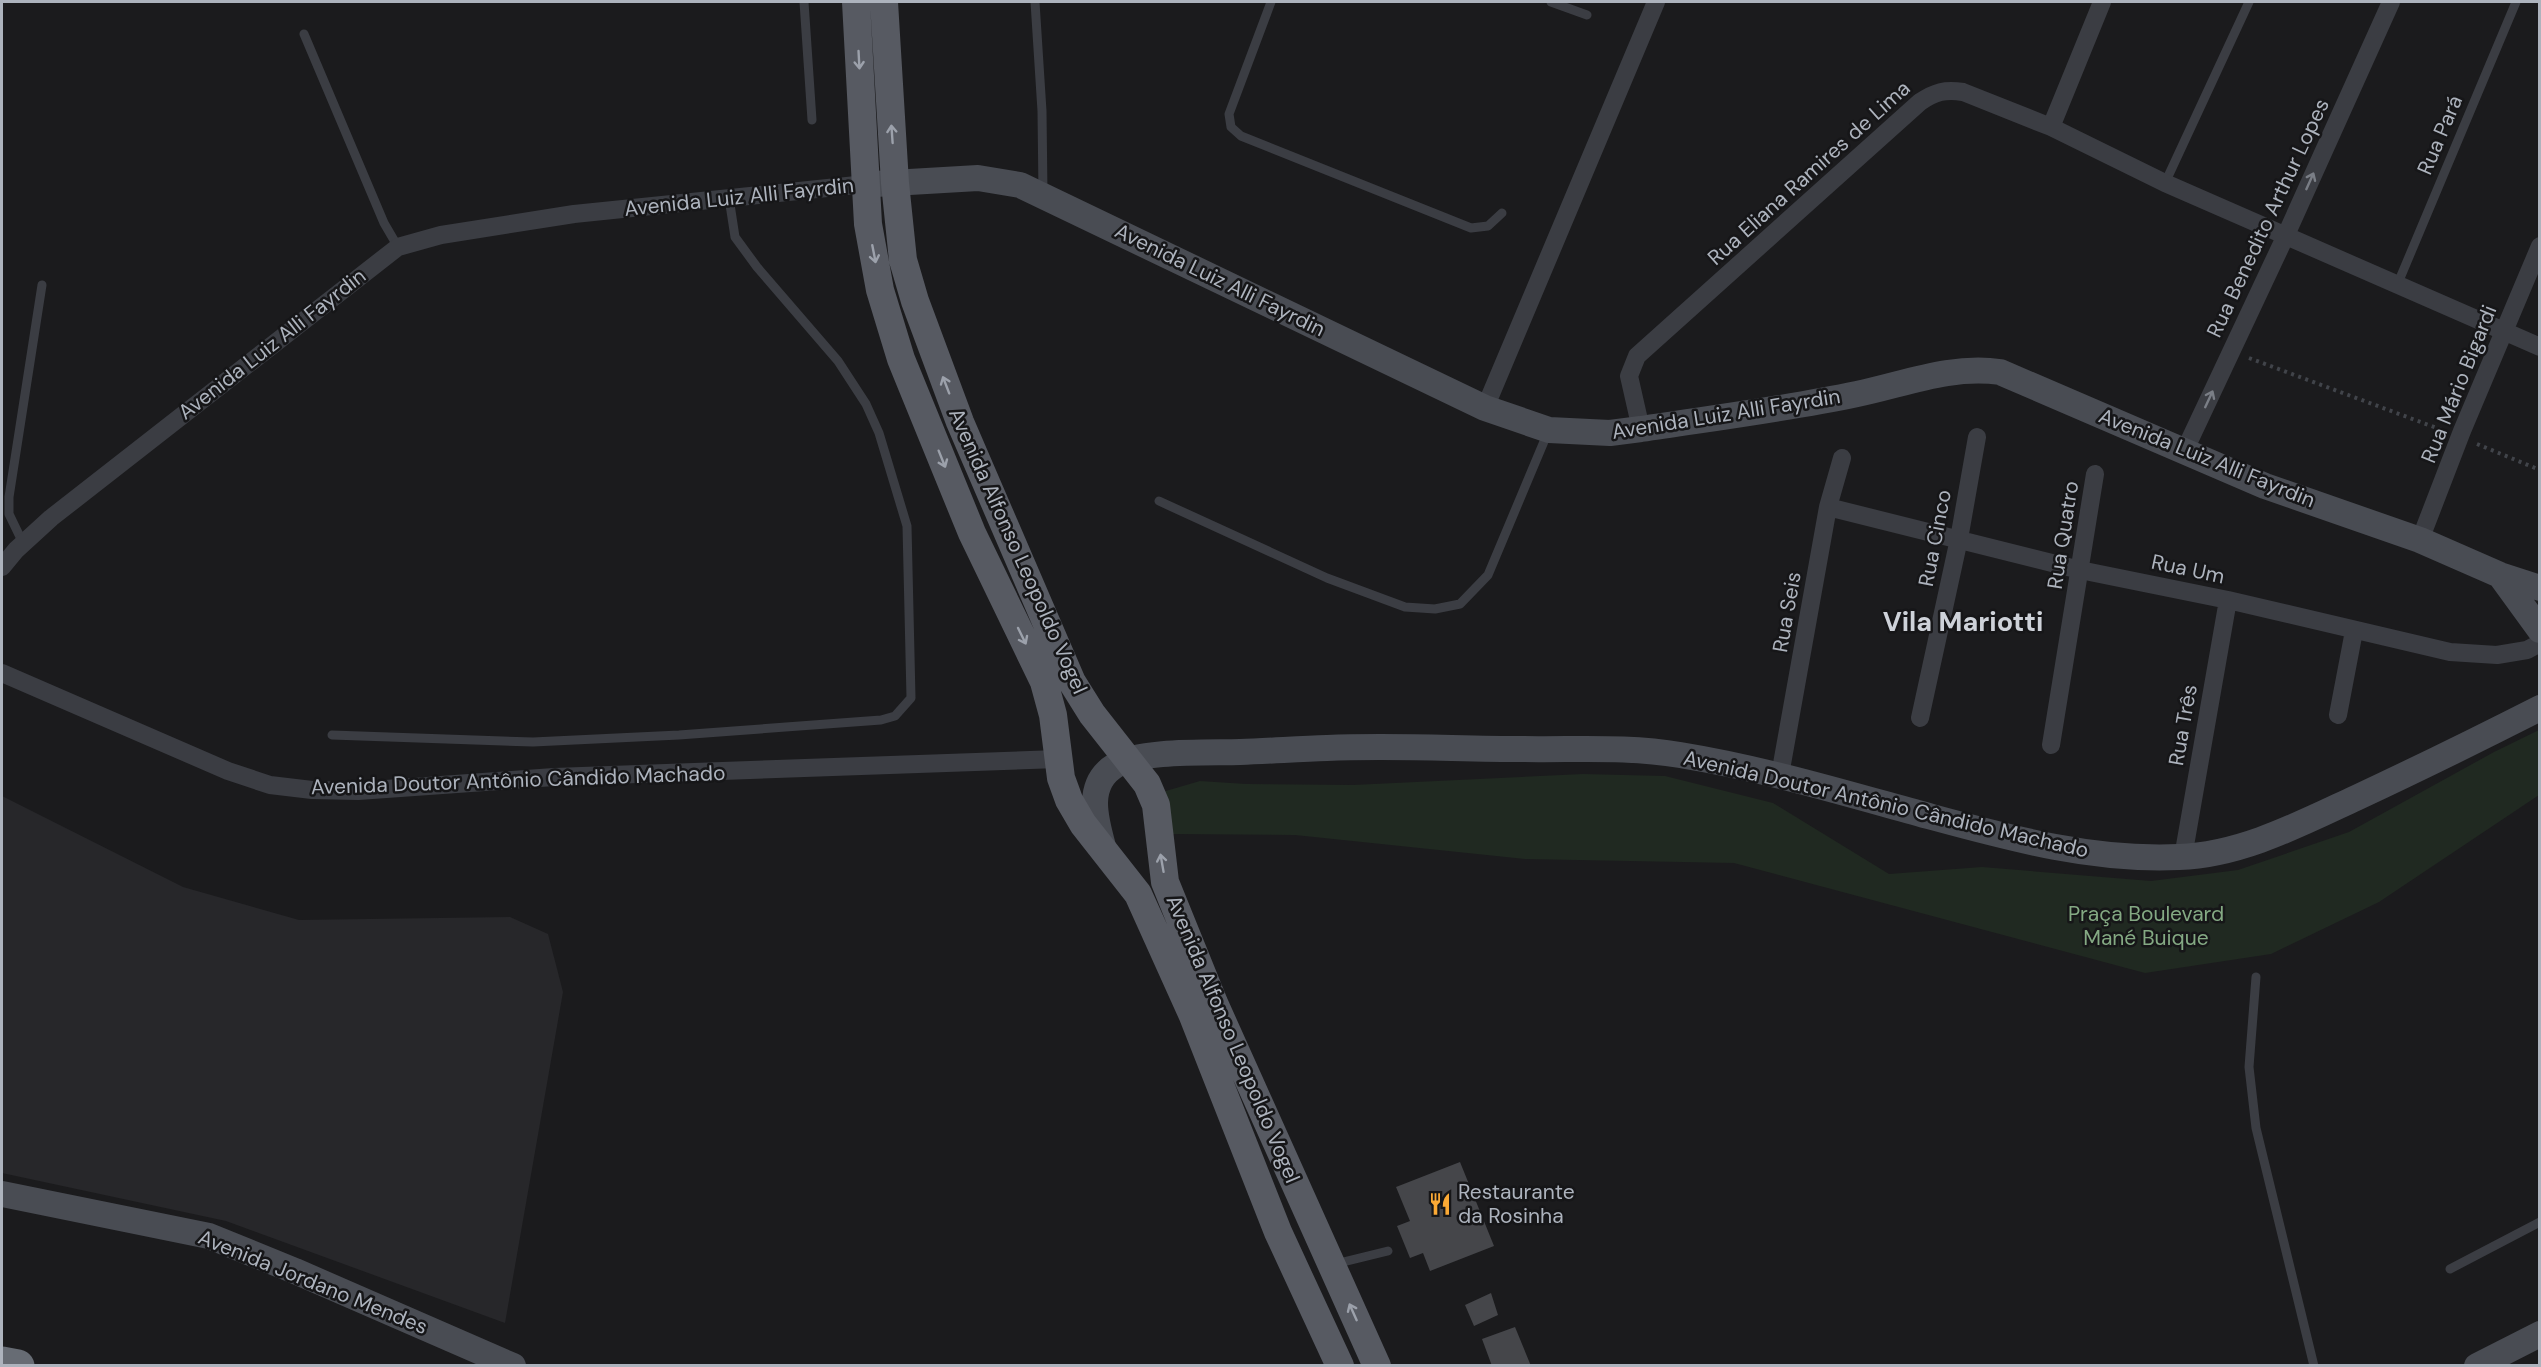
<svg xmlns="http://www.w3.org/2000/svg" width="2541" height="1367" font-family="'DM Sans',sans-serif">
  <rect width="100%" height="100%" fill="#1b1b1d"/>
  <path fill="#27272a" d="M2 796 183 887 299 920 510 917 548 934 563 992 505 1323 226 1221 2 1173Z"/>
  <path fill="#202921" d="M2539 730V795L2379 902 2271 954 2145 973 1734 863 1525 859 1295 835 1173 834 1159 793 1200 781 1246 784 1353 785 1583 774 1665 776 1773 803 1889 874 1982 867 2151 881 2238 870 2349 832 2494 752Z"/>
  <path fill="#45464a" d="M1460 1162 1494 1246 1430 1271 1423 1253 1410 1258 1397 1226 1410 1221 1396 1187Z
    M1491 1293 1498 1315 1474 1326 1465 1305Z
    M1515 1327 1531 1366H1492L1482 1339Z"/>
  <g fill="none" stroke-linecap="round" stroke-linejoin="round">
    <path stroke="#41444a" stroke-width="4" stroke-dasharray="3 4.5" stroke-linecap="butt" d="M2249 358 2442 430
      M2477 444 2540 470"/>
    <path stroke="#3b3d43" stroke-width="9" d="M804 2 812 120
      M1035 2 1042 111 1043 194
      M1271 2 1229 114 1231 127 1241 136 1471 228 1488 226 1502 213
      M1551 2 1587 15
      M304 34 384 223 398 247
      M2165 183 2249 2
      M2398 283 2516 2
      M1159 501 1327 578 1405 607 1435 609 1460 604 1488 575 1548 432
      M23 543 9 514V497L42 285
      M332 735 533 742 679 735 881 720 895 716 911 698 907 526 879 433 866 404 838 361 757 267 735 237 729 198
      M2256 977 2249 1067 2256 1128 2314 1366
      M1335 1264 1388 1251
      M2450 1269 2540 1222"/>
    <path stroke="#3b3d43" stroke-width="18" d="M2051 127 2102 2
      M1485 408 1656 2
      M1641 429 1629 376 1637 356 1920 102C1935 92 1945 89 1963 92L2051 127 2165 183 2540 347
      M2184 452 2286 235 2391 2
      M1828 507 2080 570 2228 600 2450 652 2497 655 2527 650 2540 643
      M2420 540 2462 431 2540 246
      M2 567 16 550 51 518 398 247 441 235 574 214 866 184
      M2 673 228 771 270 785 312 790 358 791 554 777 1058 759
      M2338 715 2354 631
      M1920 718 1959 539 1977 437
      M2051 745 2095 474
      M1780 775 1828 507 1842 458
      M2183 857 2228 600"/>
    <path stroke="#494c53" stroke-width="26" d="M875 184 978 178 1020 185 1485 408 1549 430 1610 433 1641 429C1713 418 1786 409 1857 394 1905 384 1951 365 2000 372L2265 486 2420 540 2500 575 2540 588
      M2500 575 2540 630
      M1104 850C1096 821 1084 784 1116 765 1140 750 1210 753 1240 752 1269 751 1298 749 1327 748 1392 745 1458 749 1523 749 1575 750 1628 746 1680 755 1766 769 1848 794 1932 817 2013 839 2094 861 2179 857 2241 855 2300 824 2356 798 2418 769 2479 739 2540 708
      M2 1194 209 1236 295 1271 513 1366
      M2477 1366 2540 1334"/>
    <path stroke="#575a62" stroke-width="28" d="M856 2 868 224 880 290 901 359 972 533 1044 682 1053 715 1061 778 1069 800 1083 824 1138 894 1193 1016 1278 1232 1340 1366
      M884 2 895 183 903 260 915 301 960 422 1072 682 1092 714 1147 784 1156 805 1165 882 1214 1003 1377 1366"/>
    <path stroke="#676c74" stroke-width="33" d="M2 1363 18 1366"/>
  </g>
  <defs><path id="oneway-shaft" d="M-6 0H5M1.5-3L5.5 0L1.5 3" fill="none" stroke-width="1.6" stroke-linecap="round" stroke-linejoin="round" transform="scale(1.5)"/></defs>
  <g stroke="#9ca1ab">
    <use href="#oneway-shaft" transform="translate(859 60) rotate(87)"/>
    <use href="#oneway-shaft" transform="translate(892 134) rotate(-94)"/>
    <use href="#oneway-shaft" transform="translate(874 254) rotate(79)"/>
    <use href="#oneway-shaft" transform="translate(946 385) rotate(-111)"/>
    <use href="#oneway-shaft" transform="translate(942 459) rotate(68)"/>
    <use href="#oneway-shaft" transform="translate(1022 636) rotate(64)"/>
    <use href="#oneway-shaft" transform="translate(1162 863) rotate(-100)"/>
    <use href="#oneway-shaft" transform="translate(1353 1312) rotate(-114)"/>
  </g>
  <g stroke="#7a7e86">
    <use href="#oneway-shaft" transform="translate(2310 181) rotate(-66)"/>
    <use href="#oneway-shaft" transform="translate(2209 399) rotate(-65)"/>
  </g>
  <defs>
    <g id="restaurant-bare" transform="scale(1.8)"><path d="M-5-6h1v4h1v-4h1v4h1v-4h1v5L-1.5 .5V6h-2V.5L-5-1ZM5-6V6H3V1.5H1.5Q1.5-4 5-6Z" fill="#fba935" stroke="#161618" stroke-width="2.5" paint-order="stroke"/></g>
  </defs>
  <g fill-rule="evenodd">
    <use href="#restaurant-bare" x="1440" y="1204"/>
  </g>
  <g text-anchor="middle" dominant-baseline="central" stroke-width="5" stroke-linejoin="round" paint-order="stroke">
    <g font-size="21" fill="#adb3bd" stroke="#161618">
      <text transform="translate(2440 135) rotate(-67)">Rua Pará</text>
      <text transform="translate(1809 173) rotate(-42)">Rua Eliana Ramires de Lima</text>
      <text transform="translate(739 197) rotate(-6)">Avenida Luiz Alli Fayrdin</text>
      <text transform="translate(2268 218) rotate(-65)">Rua Benedito Arthur Lopes</text>
      <text transform="translate(1220 280) rotate(26)">Avenida Luiz Alli Fayrdin</text>
      <text transform="translate(272 344) rotate(-38)">Avenida Luiz Alli Fayrdin</text>
      <text transform="translate(2459 384) rotate(-68)">Rua Mário Bigardi</text>
      <text transform="translate(1726 414) rotate(-9)">Avenida Luiz Alli Fayrdin</text>
      <text transform="translate(2207 458) rotate(22)">Avenida Luiz Alli Fayrdin</text>
      <text transform="translate(2063 535) rotate(-81)">Rua Quatro</text>
      <text transform="translate(1935 538) rotate(-79)">Rua Cinco</text>
      <text transform="translate(1018 551) rotate(66)">Avenida Alfonso Leopoldo Vogel</text>
      <text transform="translate(2188 569) rotate(12)">Rua Um</text>
      <text transform="translate(1787 612) rotate(-80)">Rua Seis</text>
      <text transform="translate(2183 725) rotate(-80)">Rua Três</text>
      <text transform="translate(518 780) rotate(-2)">Avenida Doutor Antônio Cândido Machado</text>
      <text transform="translate(1886 804) rotate(13)">Avenida Doutor Antônio Cândido Machado</text>
      <text transform="translate(1233 1039) rotate(67)">Avenida Alfonso Leopoldo Vogel</text>
      <text transform="translate(313 1282) rotate(22)">Avenida Jordano Mendes</text>
    </g>
    <g font-size="21" fill="#84a983" stroke="#161618">
      <text x="2146" y="914">Praça Boulevard<tspan x="2146" dy="24">Mané Buique</tspan></text>
    </g>
    <g font-size="21" fill="#adb3bd" stroke="#161618" text-anchor="start">
      <text x="1458" y="1192">Restaurante<tspan x="1458" dy="24">da Rosinha</tspan></text>
    </g>
    <g font-size="27" font-weight="bold" fill="#ced2d9" stroke="#161618">
      <text x="1963" y="621">Vila Mariotti</text>
    </g>
  </g>
  <rect width="2541" height="1367" fill="none" stroke="#adb3bd" stroke-width="6"/>
</svg>
